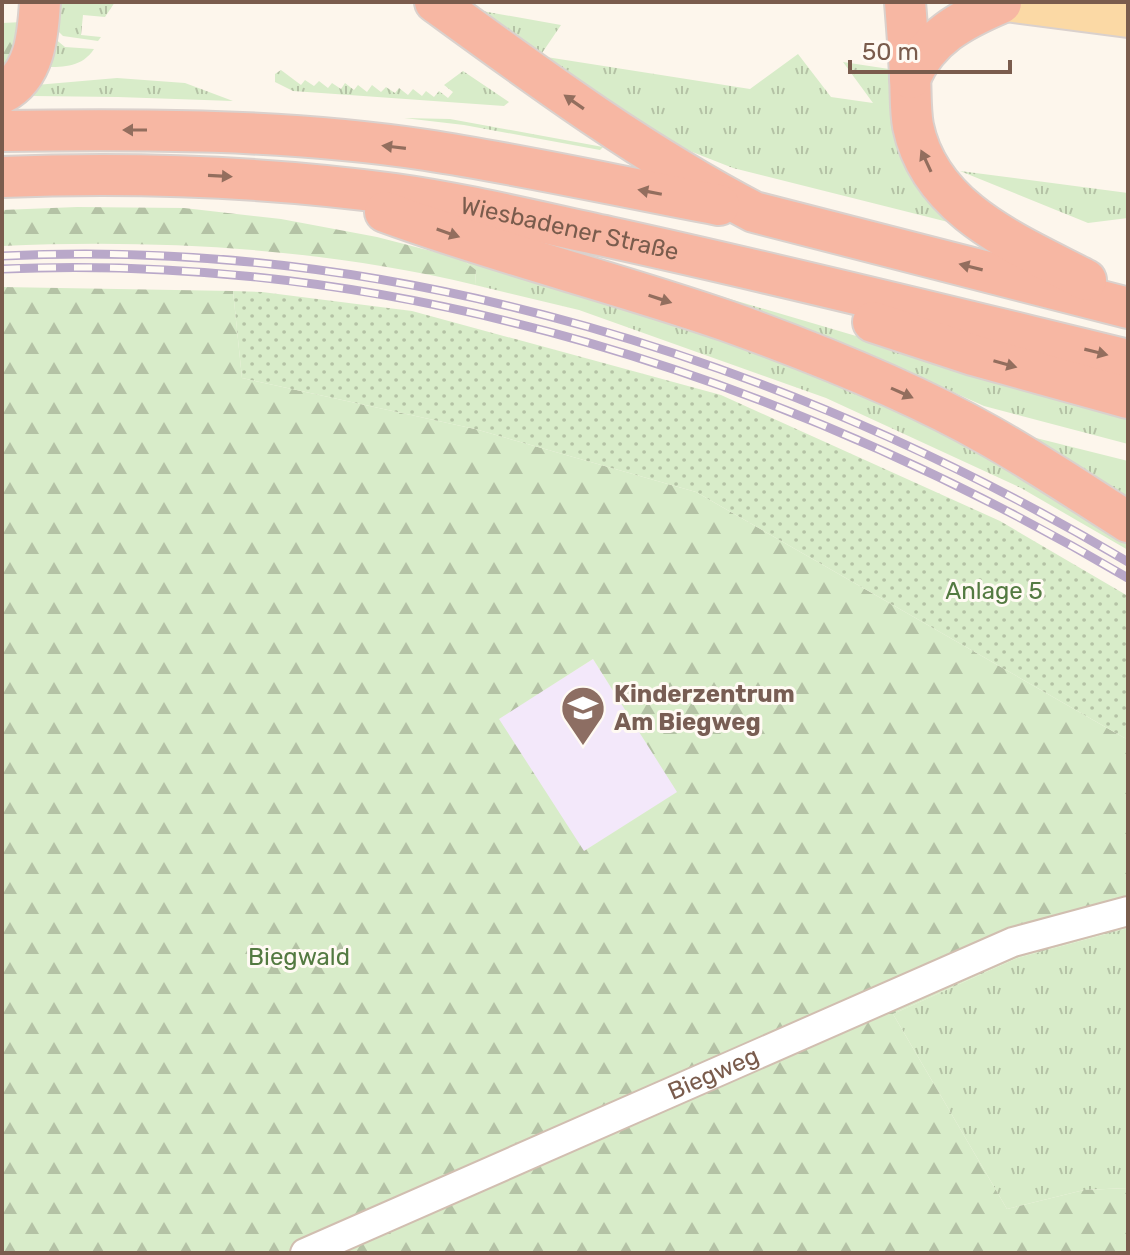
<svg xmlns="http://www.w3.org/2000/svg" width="1130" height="1255" font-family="Rubik,sans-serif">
  <defs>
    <pattern id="grass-tufts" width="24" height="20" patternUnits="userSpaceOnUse" patternTransform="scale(2)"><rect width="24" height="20" fill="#d8ecc9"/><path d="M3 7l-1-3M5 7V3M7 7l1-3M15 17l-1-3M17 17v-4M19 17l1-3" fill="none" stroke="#b4c2a5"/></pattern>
    <pattern id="forest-firs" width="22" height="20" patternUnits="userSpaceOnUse" patternTransform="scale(2)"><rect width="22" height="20" fill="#d8ecc9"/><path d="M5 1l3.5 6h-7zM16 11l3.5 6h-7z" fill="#b4c2a5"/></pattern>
    <pattern id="garden-dots" width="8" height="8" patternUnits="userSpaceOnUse" patternTransform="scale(2)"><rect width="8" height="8" fill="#d8ecc9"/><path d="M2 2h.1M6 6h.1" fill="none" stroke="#b4c2a5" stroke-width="1.8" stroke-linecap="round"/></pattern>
  </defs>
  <rect width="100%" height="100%" fill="#fdf6ec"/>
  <path fill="#f3e8fa" d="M593 659 678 792 583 852 498 719Z"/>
  <path fill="url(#grass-tufts)" d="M59 2H115L105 17 83 15 81 35 101 37 98 41 63 36 58 31Z
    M453 2H470L482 11 561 25 540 56 750 89 798 54 831 97 873 103 843 62 889 69 897 129 927 196 948 222 733 168 649 135Z
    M54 38 65 47 94 49C82 67 65 67 45 67Z
    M281 70 301 85 305 80 314 86 319 81 328 88 332 83 341 89 345 83 354 90 358 85 367 92 372 85 381 92 386 87 395 93 399 88 408 95 413 89 422 96 426 91 434 97 439 91 448 98 453 92 444 85 463 71 509 102 504 106 293 91 275 82V74Z
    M117 78 185 83 233 101 118 97 33 96 18 98 36 85Z
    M404 118 450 119 603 147 600 150 464 125Z
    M960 171 1128 193V218L1088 223Z
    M553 251 676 283 1128 416V444L984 406 863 352 822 337Z
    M462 259 635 302 885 399 1128 536V550L1021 488 826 398 579 310 475 285 476 270Z
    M1016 433 1128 461V507Z
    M1128 928V1188L1084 1190 1007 1209 893 1014 1017 958Z"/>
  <path fill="url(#forest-firs)" fill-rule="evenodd" d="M23 22 22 39 2 71V23Z
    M77 207 184 208 281 219 377 237 462 259 476 270 475 285C322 248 158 239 2 246V210Z
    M2 287 233 291 242 378 475 429 696 492 1128 740V928L1017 958 893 1014 1007 1209 1084 1190 1128 1188V1253H2ZM593 659 677 792 584 851 499 719Z"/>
  <path fill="url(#garden-dots)" d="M233 291 262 292 412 311 721 395 1000 521 1128 596V740L696 492 475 429 242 378Z"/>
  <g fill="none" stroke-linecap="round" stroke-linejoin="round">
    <g stroke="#d1beb0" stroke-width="32">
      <g id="minor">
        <path id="s1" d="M305 1253 1013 942 1128 911"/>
      </g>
    </g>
    <g stroke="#dad1cd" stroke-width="38">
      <path id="major" d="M991 2 1128 20"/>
    </g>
    <g stroke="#dad1cd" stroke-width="44">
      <g id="highway">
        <path d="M435 2C538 77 641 153 754 212L1128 308"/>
        <path d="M905 2C907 27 909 51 910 76 911 92 910 109 913 126 930 210 1017 244 1086 280"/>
        <path d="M910 78C929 37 961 20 1001 3"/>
        <path d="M2 93C35 76 38 35 40 2"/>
        <path d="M2 131C144 129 286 129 426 150 524 165 622 187 719 205"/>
        <path id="s2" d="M2 177C135 172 263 176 395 194 467 204 538 222 609 237 783 275 955 318 1128 360"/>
        <path d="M385 212C497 253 614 282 727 321 813 352 909 390 988 435 1036 462 1082 493 1128 522"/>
        <path d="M873 322 973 355 1128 398"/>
      </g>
    </g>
    <use href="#minor" stroke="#fff" stroke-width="28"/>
    <use href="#major" stroke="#fbd9a5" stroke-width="34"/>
    <use href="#highway" stroke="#f7b7a3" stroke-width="40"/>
    <g stroke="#b9a8c9" stroke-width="9">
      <path id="rail" d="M2 256C396 236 792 362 1128 562
        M2 269C399 252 788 378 1128 578"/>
    </g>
    <use href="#rail" stroke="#fffaf3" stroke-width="6" stroke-dasharray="18" stroke-linecap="butt"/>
  </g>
  <defs><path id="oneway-solid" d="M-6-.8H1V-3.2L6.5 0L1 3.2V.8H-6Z" transform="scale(2)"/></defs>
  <g fill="#936e5e">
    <use href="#oneway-solid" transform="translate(574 102) rotate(-145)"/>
    <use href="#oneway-solid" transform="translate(135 130) rotate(-180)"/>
    <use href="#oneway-solid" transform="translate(394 147) rotate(-173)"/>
    <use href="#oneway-solid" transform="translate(926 161) rotate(-115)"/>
    <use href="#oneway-solid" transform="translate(220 176) rotate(3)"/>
    <use href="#oneway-solid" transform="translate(650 192) rotate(-169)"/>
    <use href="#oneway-solid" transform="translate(448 233) rotate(19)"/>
    <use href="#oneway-solid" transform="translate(971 267) rotate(-166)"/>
    <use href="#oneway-solid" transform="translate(660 299) rotate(18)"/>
    <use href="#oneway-solid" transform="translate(1096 352) rotate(14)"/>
    <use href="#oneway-solid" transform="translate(1005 364) rotate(16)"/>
    <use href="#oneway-solid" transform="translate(902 393) rotate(24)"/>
  </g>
  <defs>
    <g id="school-pin" transform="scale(2.3)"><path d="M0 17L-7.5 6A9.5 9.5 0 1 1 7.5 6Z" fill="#8d6e63" stroke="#fffaf3"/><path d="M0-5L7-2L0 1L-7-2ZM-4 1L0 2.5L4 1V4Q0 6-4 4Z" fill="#fff"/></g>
  </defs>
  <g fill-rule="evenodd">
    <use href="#school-pin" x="583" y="708"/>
  </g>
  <g text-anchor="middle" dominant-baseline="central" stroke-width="6" stroke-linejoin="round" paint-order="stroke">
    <g font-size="24" fill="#7a5c4d" stroke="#fffaf3">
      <text stroke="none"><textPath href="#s2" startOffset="572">Wiesbadener Straße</textPath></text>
      <text stroke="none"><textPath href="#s1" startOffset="446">Biegweg</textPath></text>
    </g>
    <g font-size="24" fill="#537a41" stroke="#fffaf3">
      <text x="994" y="591">Anlage 5</text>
      <text x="299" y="957">Biegwald</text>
    </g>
    <g font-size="24" font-weight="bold" fill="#785e54" stroke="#fffaf3" text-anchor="start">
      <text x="614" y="694">Kinderzentrum<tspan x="614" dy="28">Am Biegweg</tspan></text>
    </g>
  </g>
  <rect width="1130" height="1255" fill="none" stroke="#7a5c4d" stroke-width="8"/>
  <path d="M850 60v12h160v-12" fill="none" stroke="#7a5c4d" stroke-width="4"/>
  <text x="862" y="60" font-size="24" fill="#7a5c4d" stroke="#fffaf3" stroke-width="6" paint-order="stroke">50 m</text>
</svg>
